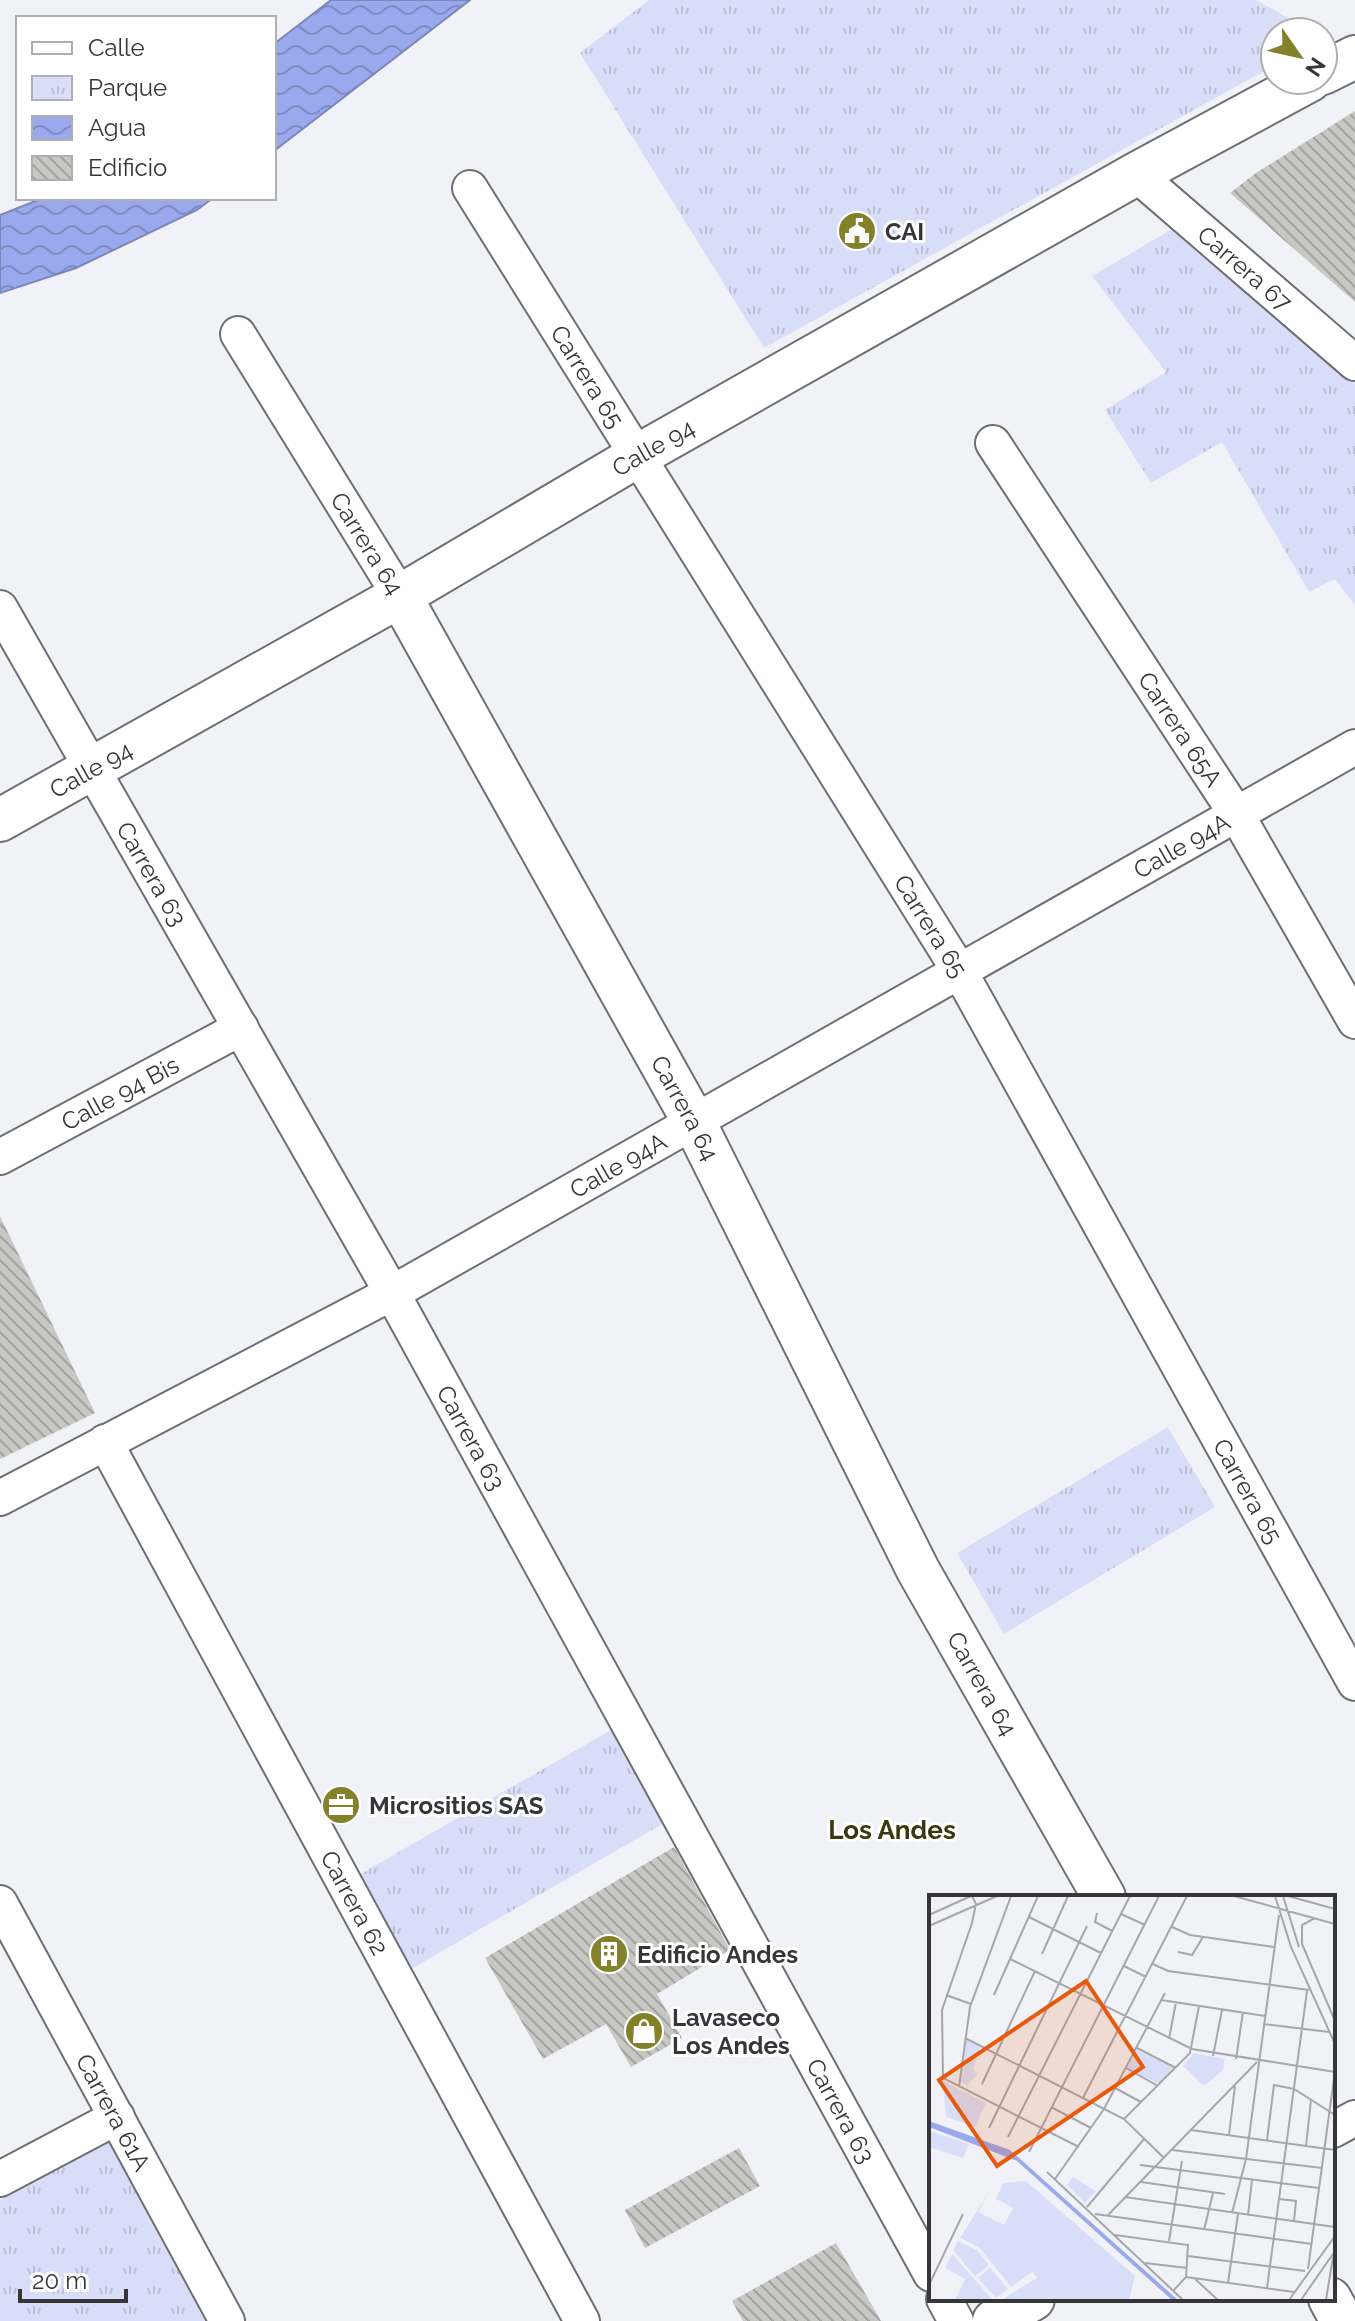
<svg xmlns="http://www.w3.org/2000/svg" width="1355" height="2321" font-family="Raleway,sans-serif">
  <defs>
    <pattern id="park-tufts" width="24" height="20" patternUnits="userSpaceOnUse" patternTransform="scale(2)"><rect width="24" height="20" fill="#d8def8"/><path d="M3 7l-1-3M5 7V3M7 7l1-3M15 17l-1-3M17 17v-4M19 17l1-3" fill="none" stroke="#babfd5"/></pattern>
    <pattern id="water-waves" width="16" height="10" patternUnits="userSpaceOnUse" patternTransform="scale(2)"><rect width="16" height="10" fill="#9aa9ed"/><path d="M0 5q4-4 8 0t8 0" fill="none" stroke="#7e8ac1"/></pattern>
    <pattern id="building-back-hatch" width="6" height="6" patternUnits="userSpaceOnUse" patternTransform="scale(2)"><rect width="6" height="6" fill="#c7c7c3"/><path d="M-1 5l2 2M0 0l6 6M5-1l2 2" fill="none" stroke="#a2a29f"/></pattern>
  </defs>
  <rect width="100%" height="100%" fill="#f1f2f7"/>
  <path fill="url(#park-tufts)" d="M649 0H1256L1313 32H1275V65L764 348 580 53Z
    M1174 228 1355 384V605L1335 579 1309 592 1222 442 1151 483 1105 410 1166 372 1092 276Z
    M1168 1427 1215 1507 1004 1634 957 1553Z
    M611 1730 664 1823 411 1969 357 1876Z
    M111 2138 205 2321H0V2200Z"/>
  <path fill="url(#water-waves)" stroke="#7c86b7" stroke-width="2" d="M331 0H470L274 151V44Z
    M43 198H213L197 210 76 268 0 293V215Z"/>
  <path fill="url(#building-back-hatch)" d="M1355 111V302L1230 193 1256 173Z
    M0 1216 95 1413 0 1459Z
    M674 1847 730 1950 657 1994 682 2038 631 2067 606 2024 543 2059 485 1958Z
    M739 2148 760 2186 645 2248 625 2210Z
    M836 2243 881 2321H743L732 2301Z"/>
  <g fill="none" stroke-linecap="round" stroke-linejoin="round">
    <g stroke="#6e6f72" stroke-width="38">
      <g id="minor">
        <path id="s1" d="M1136 174 1355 363"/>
        <path id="s2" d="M470 188 960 972 1355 1683"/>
        <path id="s3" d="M238 334 400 596"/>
        <path id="s4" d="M993 443 1237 815 1355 1021"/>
        <path id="s5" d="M0 608 392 1293 931 2274"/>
        <path id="s6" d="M0 1157 241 1028"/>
        <path id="s7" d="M105 1442 582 2321"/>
        <path id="s8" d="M0 1498 392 1293 1355 747"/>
        <path id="s9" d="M0 1903 227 2321"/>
        <path d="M1333 2130 1355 2118"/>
        <path d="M0 2179 117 2117"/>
        <path d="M944 2299 956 2321"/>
      </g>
    </g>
    <g stroke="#6e6f72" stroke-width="46">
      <g id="tertiary">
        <path d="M1323 73 1355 57"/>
        <path id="s10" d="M400 596 694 1122 918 1570 1104 1897"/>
        <path id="s11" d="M0 820 400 596 639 455 1136 174 1310 80"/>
        <path d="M1330 2299 1342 2321"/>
        <path d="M994 2321 1033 2299"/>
      </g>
    </g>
    <use href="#minor" stroke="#fff" stroke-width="34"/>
    <use href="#tertiary" stroke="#fff" stroke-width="42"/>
  </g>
  <defs>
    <g id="civic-disc" transform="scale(2)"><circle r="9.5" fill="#83812a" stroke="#fff"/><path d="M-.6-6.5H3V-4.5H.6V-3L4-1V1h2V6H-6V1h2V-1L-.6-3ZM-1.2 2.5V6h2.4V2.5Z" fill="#fff"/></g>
    <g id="office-disc" transform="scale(2)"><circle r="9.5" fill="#83812a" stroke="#fff"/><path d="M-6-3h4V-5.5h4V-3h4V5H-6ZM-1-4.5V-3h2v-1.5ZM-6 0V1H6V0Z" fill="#fff"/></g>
    <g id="building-disc" transform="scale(2)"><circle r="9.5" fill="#83812a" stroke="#fff"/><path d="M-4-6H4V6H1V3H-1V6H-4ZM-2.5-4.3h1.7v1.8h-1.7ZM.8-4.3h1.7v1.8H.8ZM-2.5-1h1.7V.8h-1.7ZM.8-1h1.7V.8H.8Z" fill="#fff"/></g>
    <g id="shop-disc" transform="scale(2)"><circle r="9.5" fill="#83812a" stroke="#fff"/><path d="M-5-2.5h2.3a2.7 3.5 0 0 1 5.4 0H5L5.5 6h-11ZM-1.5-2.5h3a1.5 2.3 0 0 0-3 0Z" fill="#fff"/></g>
  </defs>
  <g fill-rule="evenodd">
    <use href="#civic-disc" x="857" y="231"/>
    <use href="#office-disc" x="341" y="1805"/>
    <use href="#building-disc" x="609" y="1954"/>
    <use href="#shop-disc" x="644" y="2031"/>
  </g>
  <g text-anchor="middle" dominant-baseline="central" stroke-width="6" stroke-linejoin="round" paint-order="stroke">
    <g font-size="24" font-weight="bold" fill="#363638" stroke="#fff" text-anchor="start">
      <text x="885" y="231">CAI</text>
      <text x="369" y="1805">Micrositios SAS</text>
      <text x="637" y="1954">Edificio Andes</text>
      <text x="672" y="2017">Lavaseco<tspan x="672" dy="28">Los Andes</tspan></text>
    </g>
    <g font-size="24" fill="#363638" stroke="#fff">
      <text stroke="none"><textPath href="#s1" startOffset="144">Carrera 67</textPath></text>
      <text stroke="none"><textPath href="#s2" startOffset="222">Carrera 65</textPath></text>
      <text stroke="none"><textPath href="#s11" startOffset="752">Calle 94</textPath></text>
      <text stroke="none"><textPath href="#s3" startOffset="246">Carrera 64</textPath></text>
      <text stroke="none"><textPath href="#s4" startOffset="342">Carrera 65A</textPath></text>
      <text stroke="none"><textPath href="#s11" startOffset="104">Calle 94</textPath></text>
      <text stroke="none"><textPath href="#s8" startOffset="1350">Calle 94A</textPath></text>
      <text stroke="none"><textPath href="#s5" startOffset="306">Carrera 63</textPath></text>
      <text stroke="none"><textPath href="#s2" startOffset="870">Carrera 65</textPath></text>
      <text stroke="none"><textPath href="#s6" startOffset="136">Calle 94 Bis</textPath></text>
      <text stroke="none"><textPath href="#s10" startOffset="586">Carrera 64</textPath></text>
      <text stroke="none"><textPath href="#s8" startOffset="702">Calle 94A</textPath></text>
      <text stroke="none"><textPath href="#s5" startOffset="954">Carrera 63</textPath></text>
      <text stroke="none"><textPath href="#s2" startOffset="1518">Carrera 65</textPath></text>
      <text stroke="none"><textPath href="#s10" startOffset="1234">Carrera 64</textPath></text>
      <text stroke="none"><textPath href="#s7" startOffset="524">Carrera 62</textPath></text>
      <text stroke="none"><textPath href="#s5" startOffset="1722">Carrera 63</textPath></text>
      <text stroke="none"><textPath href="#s9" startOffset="238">Carrera 61A</textPath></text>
    </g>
    <g font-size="26" font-weight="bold" fill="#39380f" stroke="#fff">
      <text x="892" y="1830">Los Andes</text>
    </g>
  </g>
  <g transform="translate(929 1895)">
    <rect width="406" height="406" fill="#f1f2f7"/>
    <path d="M0 236 40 249 34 263 0 252ZM97 286 206 381 200 405H72L108 383 103 377 82 392 50 352 31 343 62 294 49 317 75 330 84 313 67 304 74 288ZM29 346 48 355 60 370 46 381 24 355ZM23 359 64 405H26L36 384 16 373ZM61 373 79 394 67 403 49 383Z" fill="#d8def8"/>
    <path d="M37 145 51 152 44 175 49 178 39 190 32 187ZM208 155 244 173 230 189 198 173ZM265 158 296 164 294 175 275 191 254 171ZM14 186 57 208 46 232 17 222ZM144 282 167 296 156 308 138 290Z" fill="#d8def8"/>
    <path d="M0 226 81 255 249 405H243L88 266 0 232Z" fill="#9aa9ed"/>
    <path fill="none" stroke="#a6a7ab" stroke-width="2" d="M43 1 47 9 43 28 13 115 14 183 150 252M305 1 406 29M346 1 362 52 406 149M354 1 370 52M359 1 406 14M168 18 166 27 183 36M192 19 216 30M0 20 42 1M100 22 172 58M386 23 373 30V49L406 126M0 31 68 1M243 32 261 40 345 52M249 57 263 60 274 42M113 59 139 1M81 64 263 154 406 177M224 69 239 76 380 95M195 71 217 82M17 100 42 109M65 100 109 1M232 105 336 121M334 129 400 137M36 143 195 224 234 262M240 144 247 107M208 153 247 173M284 161 293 115M307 164 314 117M197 173 229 191M53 189 106 76M30 192 41 112 82 1M186 193 212 207M154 203 258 1M122 212 162 233M195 224 261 158 270 111M60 233 158 31M262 235 406 255M300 240 306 191M79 242 201 1M338 245 345 190 365 194 406 220M377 251 382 205M243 255 393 273M100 257 230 1M211 270 390 293M118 277 254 405M126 284 175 214 236 98M212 287 296 299M196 302 406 332M350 304 367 306 365 326M158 312 215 244M303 318 317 264 350 20M166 319 383 349M179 320 328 167M319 320 323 285M275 335 284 298M186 340 259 350 257 382 245 395M240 346 253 266M259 361 376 376M216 368 258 373M379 374 406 176M257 382 365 397M266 384 289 405M299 388 309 319M0 390 34 319M338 393 378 96M360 405 406 341M372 405 406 356M397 405 404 362"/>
    <path fill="#e8590c" fill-opacity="0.15" stroke="#e8590c" stroke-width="4" d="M157 86 214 172 68 271 10 185Z"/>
    <rect width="406" height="406" fill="none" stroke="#363638" stroke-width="4"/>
  </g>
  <rect x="16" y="16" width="260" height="184" fill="#ffffff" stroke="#afafaf" stroke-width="2"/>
  <rect x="32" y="42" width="40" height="12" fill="#ffffff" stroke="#afafaf" stroke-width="2"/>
  <text x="88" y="56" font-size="24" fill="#363638">Calle</text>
  <rect x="32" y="76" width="40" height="24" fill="url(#park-tufts)" stroke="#afafaf" stroke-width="2"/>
  <text x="88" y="96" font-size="24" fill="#363638">Parque</text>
  <rect x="32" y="116" width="40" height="24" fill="url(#water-waves)" stroke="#afafaf" stroke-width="2"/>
  <text x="88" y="136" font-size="24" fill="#363638">Agua</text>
  <rect x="32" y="156" width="40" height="24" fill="url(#building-back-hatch)" stroke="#afafaf" stroke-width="2"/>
  <text x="88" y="176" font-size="24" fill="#363638">Edificio</text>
  <g transform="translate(1299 56) rotate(124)"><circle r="38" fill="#ffffff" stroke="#afafaf" stroke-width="2"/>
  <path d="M0-6L14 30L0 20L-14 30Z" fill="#83812a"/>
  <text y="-12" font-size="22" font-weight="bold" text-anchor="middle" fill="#363638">N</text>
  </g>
  <path d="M20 2289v12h106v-12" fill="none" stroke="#363638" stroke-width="4"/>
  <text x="32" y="2289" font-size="24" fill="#363638" stroke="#ffffff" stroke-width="6" paint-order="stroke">20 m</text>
</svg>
